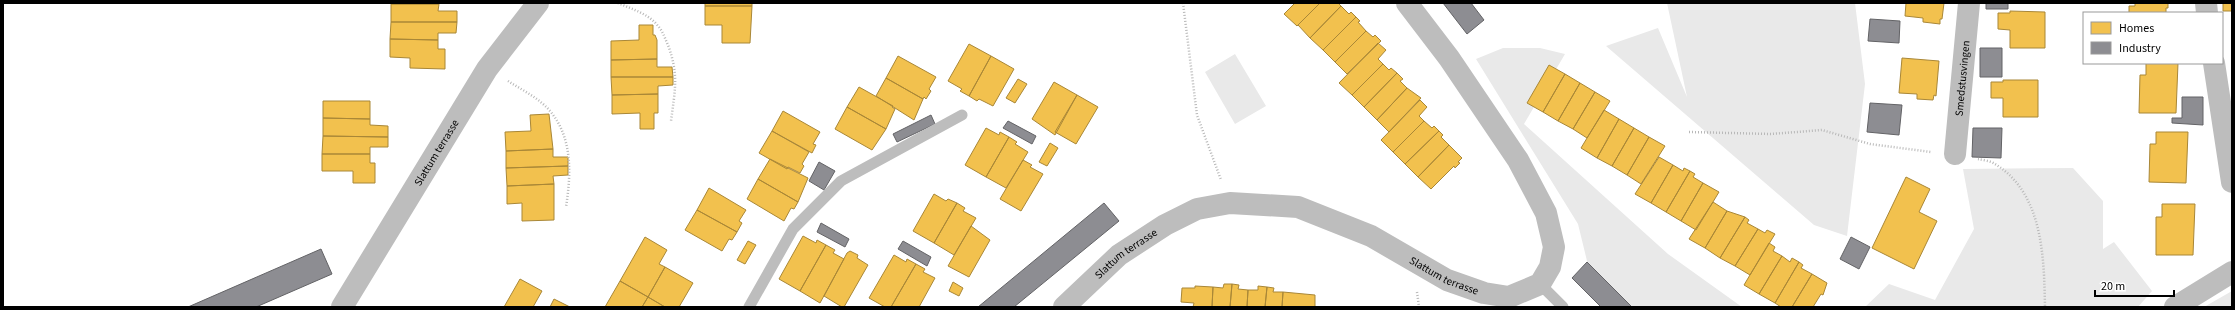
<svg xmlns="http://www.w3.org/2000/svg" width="2235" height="310" font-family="'Source Sans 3',sans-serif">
  <rect width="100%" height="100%" fill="#fff"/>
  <path fill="#e9e9e9" d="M1667 3H1855L1865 84 1847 236 1814 225 1606 46 1658 28 1687 97Z
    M1503 48H1540L1565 54 1524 124 1668 254 1742 307H1632L1588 265 1578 224 1476 59Z
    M1235 54 1266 106 1235 124 1205 72Z
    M2073 168 2103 201V249L2114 242 2152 291 2138 307H1865L1889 284 1935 300 1974 229 1963 169Z
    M2232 291V307H2204Z"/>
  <path fill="#f2c14e" stroke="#a98737" d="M391 3H439V4H391Z
    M705 3H752V6H705Z
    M1295 3H1320L1297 26 1284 14Z
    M1320 3H1338L1341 6 1310 38 1298 25Z
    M1906 3H1944L1942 19H1940V24L1923 22V18L1905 16Z
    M2135 3H2168V8H2166V13H2129V6H2135Z
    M2223 3H2232V11H2223Z
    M391 4H439L438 11H457V22H391Z
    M705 6H752L750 43H722V25H705Z
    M1341 6 1349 14 1351 12 1356 17 1323 50 1310 38Z
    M2010 11 2045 12V48H2010V30L1998 29V13H2010Z
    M1356 17 1360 21 1358 22 1366 31 1335 62 1323 50Z
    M391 22H457L456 33H438V40L390 39Z
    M639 25H653V35H655L657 40V59L611 60V41L639 40Z
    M1366 31 1373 37 1375 35 1381 41 1347 74 1335 62Z
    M390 39 438 40V49H445V69L410 68V58L390 57Z
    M1378 43 1386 50 1378 59 1383 64 1352 95 1339 83Z
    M969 44 991 56 969 96 960 91 962 89 948 81Z
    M898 56 936 77 929 89 931 91 926 99 924 97 923 99 886 78Z
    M991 56 1014 69 993 106 979 99 977 101 969 96Z
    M1902 58 1939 61 1936 96 1934 95 1933 100 1917 99V94L1899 93Z
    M657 59V67H672L673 77H611V60Z
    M2146 63H2178L2176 113H2139L2140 75H2146Z
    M1383 64 1389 70 1391 68 1397 73 1364 107 1352 95Z
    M1549 65 1565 74 1543 112 1527 103Z
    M1397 73 1403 79 1400 81 1407 88 1377 120 1364 107Z
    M1565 74 1580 83 1558 121 1543 112Z
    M611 77H673V85L658 86V94L612 95Z
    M886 78 923 99 914 120 876 96Z
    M1018 79 1027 84 1015 103 1006 98Z
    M2003 80H2038V117H2003V98H1991V82H2003Z
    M1054 82 1077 95 1055 135 1032 119Z
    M1580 83 1595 92 1573 129 1558 121Z
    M859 87 893 106 892 107 895 109 886 129 847 107Z
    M1407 88 1421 98 1389 132 1377 120Z
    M1595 92 1610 101 1587 138 1573 129Z
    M658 94V113H654V129H640V113L612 114V95Z
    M1077 95 1098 107 1076 144 1055 132Z
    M1420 100 1427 107 1419 116 1424 121 1393 152 1381 140Z
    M323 101H370V119L323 118Z
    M847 107 886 129 872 150 835 129Z
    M1604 110 1619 119 1597 158 1581 148Z
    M783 111 820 132 813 144 816 145 812 153 772 131Z
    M549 114 553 149 506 151 505 132 531 131 530 115Z
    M323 118 370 119V125L388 126V137L323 136Z
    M1619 119 1634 128 1612 166 1597 158Z
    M1424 121 1432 128 1434 126 1439 131 1405 164 1393 152Z
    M986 128 999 135 1000 132 1009 137 986 177 965 165Z
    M1634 128 1649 137 1627 175 1612 166Z
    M772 131 809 152 802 164 804 166 800 173 788 167 787 169 759 153Z
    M1439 131 1443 135 1441 137 1449 145 1418 177 1405 164Z
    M2156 132H2188L2186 183 2149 182 2150 144H2156Z
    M323 136 388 137V147H370V154H322Z
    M1009 137 1017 142 1015 144 1028 152 1006 188 986 177Z
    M1649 137 1665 146 1641 184 1627 175Z
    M1050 143 1058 148 1047 166 1039 162Z
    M1449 145 1462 158 1458 162 1460 163 1455 168 1454 166 1431 189 1418 177Z
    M553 149V157H568V166L506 168V151Z
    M322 154H370V163H375V183H353V171H322Z
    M1659 157 1673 165 1651 203 1635 194Z
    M770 159 808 178 798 202 758 179Z
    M1023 160 1032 165 1030 167 1043 174 1021 211 1000 199Z
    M1673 165 1683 171 1684 168 1690 171 1666 212 1651 203Z
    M568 166V175L553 176 554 184 507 186 506 168Z
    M1690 171 1695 174 1693 177 1703 183 1681 221 1666 212Z
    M1906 177 1930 189 1919 212 1937 221 1914 269 1872 248Z
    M758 179 798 202 794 209 791 208 784 221 747 199Z
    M1703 183 1719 192 1696 230 1681 221Z
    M554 184V220L522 221V203L507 204V186Z
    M709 188 746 210 739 221 742 223 737 232 697 210Z
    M934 194 946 201 948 199 957 203 934 243 913 231Z
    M1713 202 1727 211 1705 248 1689 239Z
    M957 203 965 208 963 211 976 218 954 255 934 243Z
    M2162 204H2195L2193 255H2156V217H2162Z
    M697 210 737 232 732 240 729 239 722 251 685 230Z
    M1727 211 1745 217 1720 258 1705 248Z
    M1745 217 1749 220 1747 223 1758 229 1735 266 1720 258Z
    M971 226 990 240 969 277 948 266Z
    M1758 229 1765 233 1767 230 1775 234 1750 275 1735 266Z
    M803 236 816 243 817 240 826 245 800 291 779 279Z
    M645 237 667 250 659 264 665 267 648 297 620 281Z
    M748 241 756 245 745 264 737 260Z
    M1769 243 1775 247 1773 251 1782 256 1759 294 1744 285Z
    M826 245 835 250 833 253 844 259 820 303 800 291Z
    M850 251 858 255 857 258 868 265 844 307H842L824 296 847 253Z
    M894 255 906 262 907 259 916 264 891 307H885L869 298Z
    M1782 256 1790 262 1792 258 1799 262 1775 303 1759 294Z
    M1799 262 1803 265 1801 268 1812 274 1792 307H1781L1775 303Z
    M916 264 925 269 923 272 935 278 919 307H891Z
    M665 267 693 283 679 307H665L648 297Z
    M1812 274 1827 283 1823 295 1821 294 1813 307H1792Z
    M520 279 542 291 533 307H504Z
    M620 281 648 297 642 307H605Z
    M953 282 963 288 959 296 949 291Z
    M1224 284H1232L1230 307H1212L1213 287 1223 288Z
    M1232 284 1239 285 1238 289 1248 290 1247 307H1230Z
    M1195 286 1213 287 1212 307H1193L1194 303 1181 302 1182 288H1195Z
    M1258 286 1267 287 1265 307H1247L1248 290H1258Z
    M1267 287 1274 288 1273 292H1283L1282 307H1265Z
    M1283 292 1315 295V307H1282Z
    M648 297 665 307H642Z
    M554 299 570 307H550Z"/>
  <path fill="#8d8d92" stroke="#636366" d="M1443 3H1471L1484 20 1467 34Z
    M1986 3H2008V9H1986Z
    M1870 19 1900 21 1899 43 1868 41Z
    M1980 48H2002V77H1980Z
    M2182 97H2203V125L2172 123V118H2182Z
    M1870 103 1902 105 1899 135 1867 132Z
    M931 115 935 124 897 142 893 134Z
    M1008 121 1036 136 1032 144 1003 128Z
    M1973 128H2002L2001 158 1972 157Z
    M819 162 835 171 824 190 809 181Z
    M1104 203 1119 221 1014 307H978Z
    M821 223 849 239 845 247 817 232Z
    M1851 237 1870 247 1859 269 1840 259Z
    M903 241 931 257 927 266 898 249Z
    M321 249 332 274 256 307H188Z
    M1587 262 1632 307H1601L1572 278Z"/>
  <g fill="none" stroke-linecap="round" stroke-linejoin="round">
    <path stroke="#b8b8b8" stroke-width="2.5" stroke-dasharray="1 2" stroke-linecap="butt" d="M618 3C632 9 649 14 658 26 663 31 665 39 668 45 679 75 675 90 671 121
      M1183 3 1197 115 1221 180
      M508 81C522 90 539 98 550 111 573 138 571 175 566 207
      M1689 132 1771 134 1822 130 1870 144 1931 152
      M1978 159C1983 160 1991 161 1995 164 2043 193 2044 257 2045 307
      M1417 292 1419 307"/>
    <path stroke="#bdbdbd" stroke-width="11" d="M1540 284 1563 307
      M749 307 793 229 841 181 962 115"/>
    <g stroke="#bdbdbd" stroke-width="22">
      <path d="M2206 3 2207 13"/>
      <path d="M2214 63 2232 182"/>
      <path id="s1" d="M1955 154 1969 3"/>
      <path id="s2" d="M342 307 487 69 538 3"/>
      <path id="s3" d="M1064 307 1119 255 1165 225 1197 209 1230 203 1298 207 1371 236 1447 280 1484 293 1509 297 1540 284 1550 267 1554 247 1546 213 1518 160 1449 58 1407 3"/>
      <path d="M2175 307 2232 272"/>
    </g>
  </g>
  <g text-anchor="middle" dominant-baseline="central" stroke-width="4" stroke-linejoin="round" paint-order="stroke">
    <g font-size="11" fill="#000" stroke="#fff">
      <text stroke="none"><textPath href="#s1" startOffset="76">Smedstusvingen</textPath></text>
      <text stroke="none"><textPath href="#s2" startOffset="181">Slattum terrasse</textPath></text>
      <text stroke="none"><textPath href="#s3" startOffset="82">Slattum terrasse</textPath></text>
      <text stroke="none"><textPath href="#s3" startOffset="430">Slattum terrasse</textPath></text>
    </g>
  </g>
  <rect width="2235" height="310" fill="none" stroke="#000000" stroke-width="8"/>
  <rect x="2083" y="12" width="140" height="52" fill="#ffffff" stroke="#999999"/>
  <rect x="2091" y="22" width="20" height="12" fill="#f2c14e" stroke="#999999"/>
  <text x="2119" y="32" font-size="12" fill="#000000">Homes</text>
  <rect x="2091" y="42" width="20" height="12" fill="#8d8d92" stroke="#999999"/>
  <text x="2119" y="52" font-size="12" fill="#000000">Industry</text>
  <path d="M2095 290v6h79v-6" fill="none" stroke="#000000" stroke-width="2"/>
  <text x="2101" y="290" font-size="12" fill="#000000" stroke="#ffffff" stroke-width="3" paint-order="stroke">20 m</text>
</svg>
